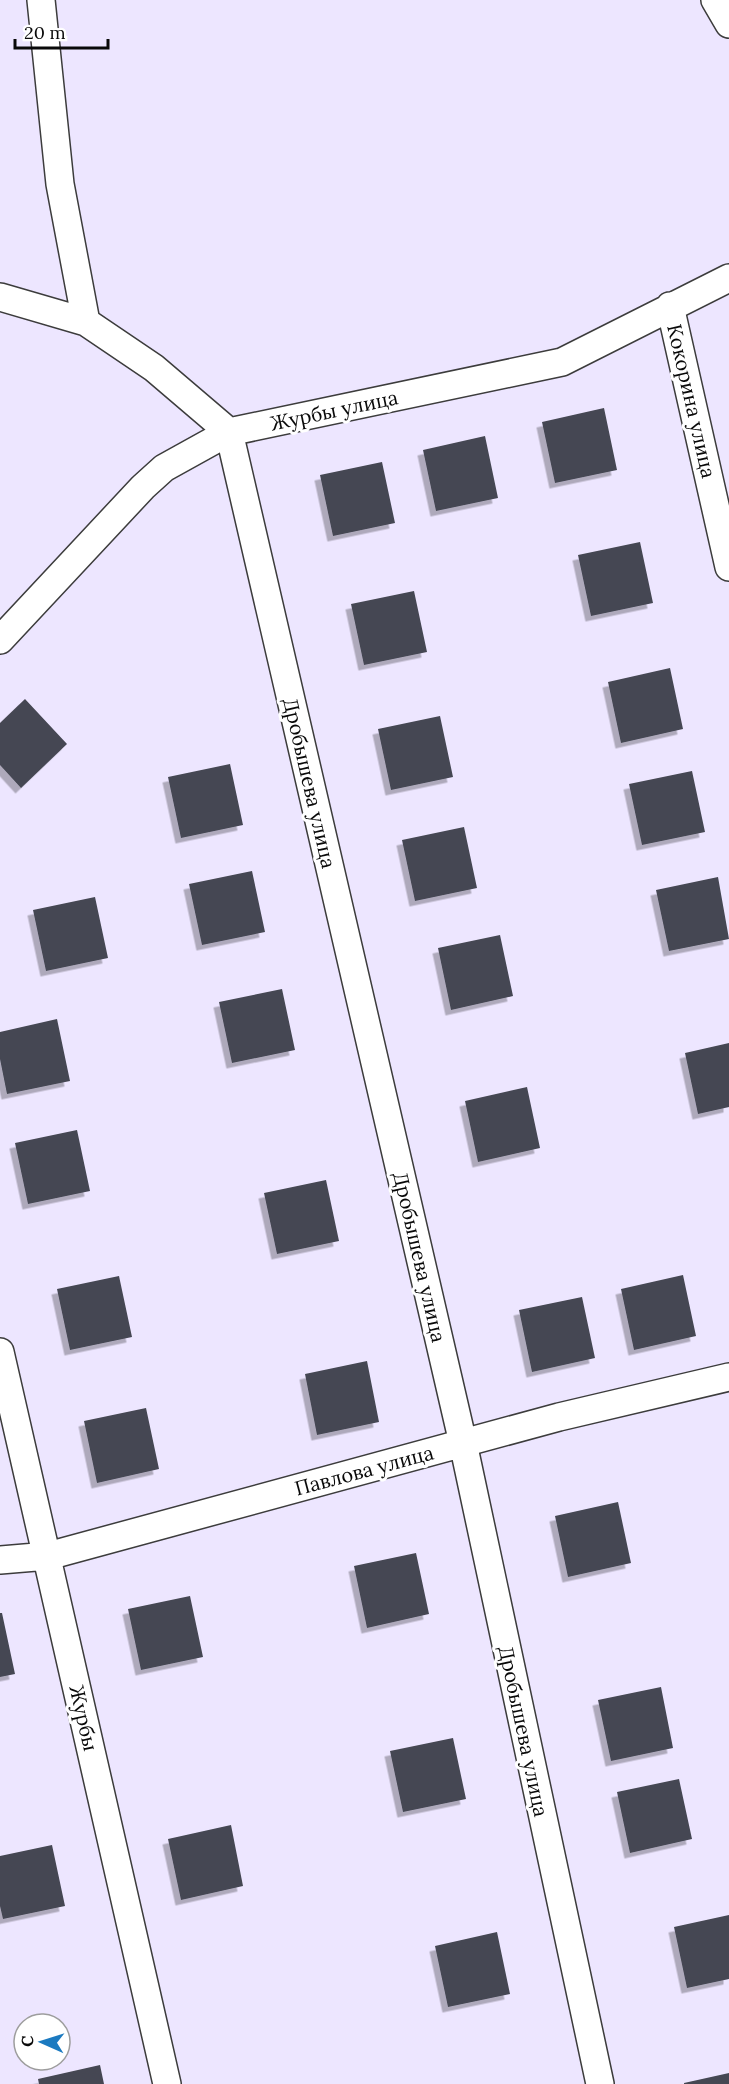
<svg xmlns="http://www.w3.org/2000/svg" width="729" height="2084" font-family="Lora,serif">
  <defs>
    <filter id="shadow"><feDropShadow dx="-5.5" dy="5.5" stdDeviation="0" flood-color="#0004"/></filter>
  </defs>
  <rect width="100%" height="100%" fill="#ede6ff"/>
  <path fill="#454752" filter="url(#shadow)" d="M604 408 617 470 555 483 542 422Z
    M485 436 498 498 436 511 423 450Z
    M382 462 395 523 333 536 320 475Z
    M640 542 653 603 591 616 578 555Z
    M414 591 427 652 364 665 351 604Z
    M670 668 683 729 621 743 608 682Z
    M25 699 67 744 21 788 0 765V723Z
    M440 716 453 777 391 790 378 729Z
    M230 764 243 825 181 838 168 777Z
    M692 771 705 832 642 845 629 784Z
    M464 827 477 888 415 901 402 840Z
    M252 871 265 932 202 945 189 884Z
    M718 877 729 939 669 951 656 890Z
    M95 897 108 958 46 971 33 910Z
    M500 935 513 996 451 1010 438 948Z
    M282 989 295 1050 232 1063 219 1002Z
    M57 1019 70 1081 7 1094 0 1059V1032Z
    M729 1043V1107L698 1114 685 1053Z
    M527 1087 540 1148 478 1162 465 1101Z
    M77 1130 90 1191 28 1204 15 1143Z
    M326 1180 339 1241 277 1254 264 1193Z
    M683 1275 696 1336 634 1350 621 1289Z
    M119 1276 132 1337 70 1350 57 1289Z
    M582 1297 595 1358 532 1372 519 1310Z
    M367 1361 379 1422 317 1435 305 1374Z
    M146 1408 159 1469 97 1483 84 1421Z
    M618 1502 631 1563 568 1577 555 1516Z
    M416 1553 429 1614 367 1628 354 1566Z
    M190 1596 203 1657 141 1670 128 1609Z
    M0 1613H2L15 1674 0 1677Z
    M661 1687 673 1748 611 1761 598 1700Z
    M453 1738 466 1799 403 1812 390 1751Z
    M679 1779 692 1839 630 1853 617 1792Z
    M231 1825 243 1886 181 1900 168 1839Z
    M52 1845 65 1906 3 1919 0 1906V1856Z
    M729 1915V1979L687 1988 674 1927Z
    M497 1932 510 1994 448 2007 435 1946Z
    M100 2065 104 2084H39L38 2079Z
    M729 2073V2084H684V2083Z"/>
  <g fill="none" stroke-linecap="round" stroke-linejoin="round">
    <g stroke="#3c3c3c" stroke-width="30">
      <path id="street" d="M41 0 60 184 86 322
        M715 0 729 24
        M0 297 86 322 154 368 229 432
        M670 306 729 567
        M229 432 463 1443 600 2084
        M0 640 143 487 164 468 229 432 562 362 729 278
        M0 1352 167 2084
        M0 1560 48 1556 559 1417 729 1377"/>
    </g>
    <use href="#street" stroke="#fff" stroke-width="27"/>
  </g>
  <g text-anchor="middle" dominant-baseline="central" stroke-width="6" stroke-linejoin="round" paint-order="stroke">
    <g font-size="20" fill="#090909" stroke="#fff">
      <text transform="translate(692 401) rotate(77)">Кокорина улица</text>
      <text transform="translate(334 410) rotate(-12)">Журбы улица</text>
      <text transform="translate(310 783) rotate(77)">Дробышева улица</text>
      <text transform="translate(420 1257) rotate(77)">Дробышева улица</text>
      <text transform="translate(364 1470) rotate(-15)">Павлова улица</text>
      <text transform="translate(84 1718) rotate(77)">Журбы</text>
      <text transform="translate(524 1731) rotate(78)">Дробышева улица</text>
    </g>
  </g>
  <g transform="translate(42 2042) rotate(273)"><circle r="28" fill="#ffffff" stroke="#9d9d9d" stroke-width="1.5"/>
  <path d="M0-4.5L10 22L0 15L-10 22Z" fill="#1b7ac0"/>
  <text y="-9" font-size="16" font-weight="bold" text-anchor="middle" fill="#090909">С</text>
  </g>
  <path d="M15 39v9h93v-9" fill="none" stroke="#090909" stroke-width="3"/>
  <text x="24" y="39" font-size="18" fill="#090909" stroke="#ffffff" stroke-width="4.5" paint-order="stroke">20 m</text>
</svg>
